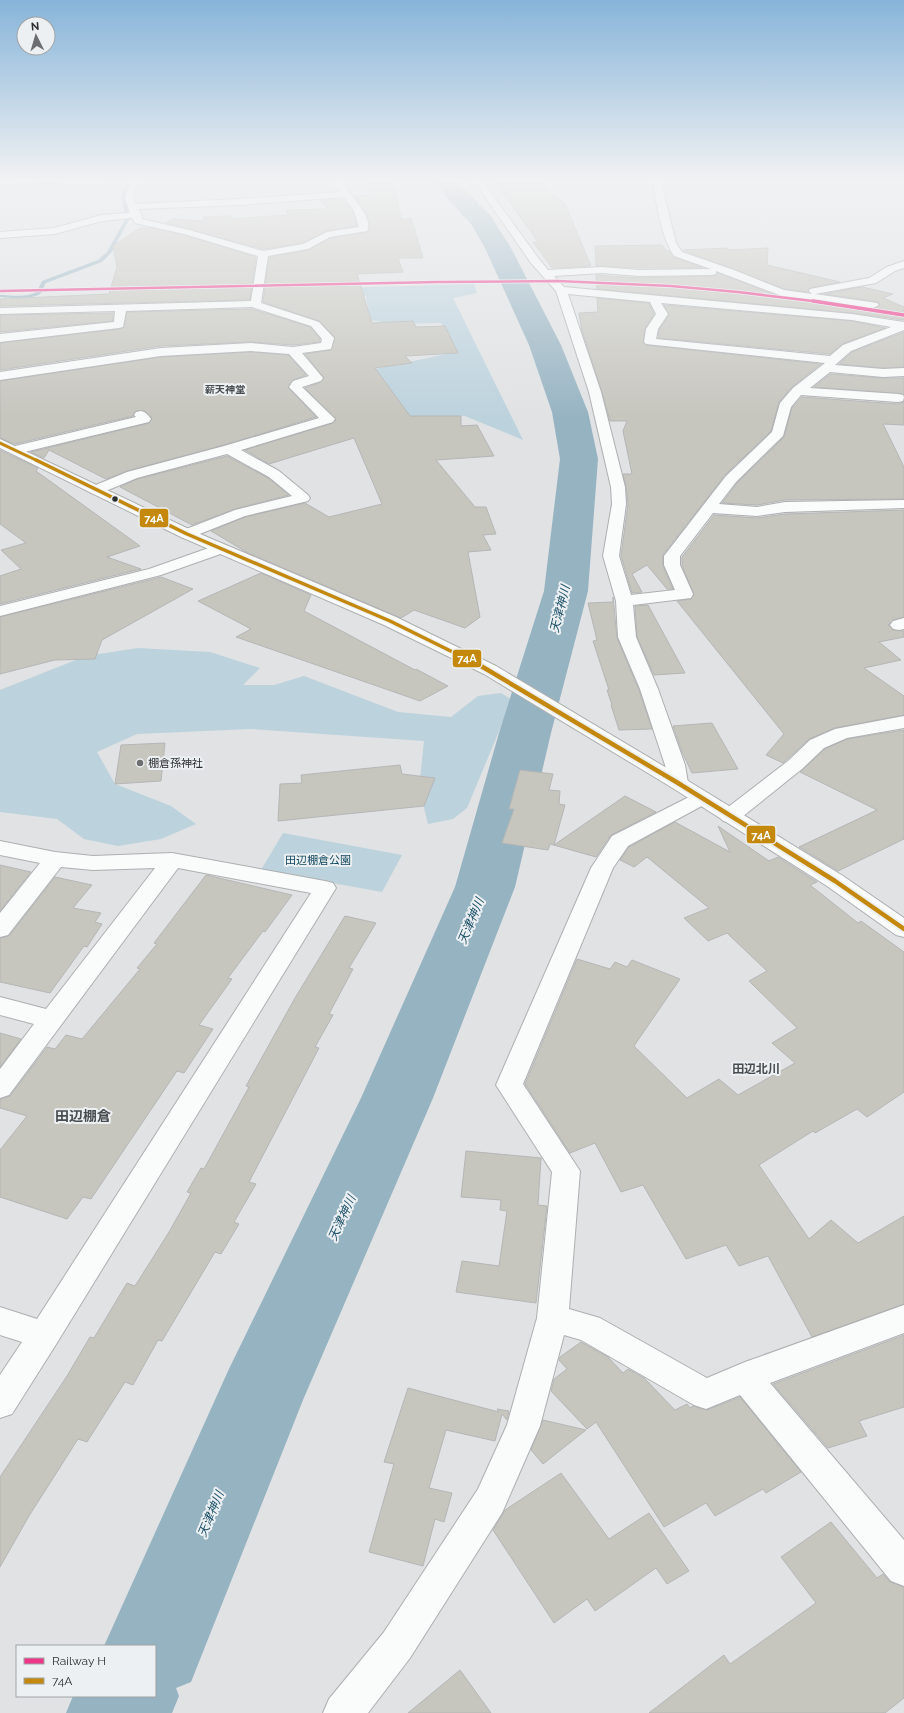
<svg xmlns="http://www.w3.org/2000/svg" width="904" height="1713" font-family="Raleway,'Noto Sans JP',sans-serif">
  <rect width="100%" height="100%" fill="#e0e2e4"/>
  <path fill="#bcd2dd" d="M474 284 477 293 453 298 523 440 465 416 409 418 352 374 456 352 441 323 396 324 370 320 366 296 307 297 305 289Z
    M138 648 210 652 260 668 243 685H274L304 676 398 712 451 717 478 696 501 693 512 700 467 808 453 819 428 824 419 788 424 741 251 729 137 734 97 752 115 784 171 806 196 824 161 839 118 846 84 839 57 819 0 812V690L86 656Z
    M283 833 402 855 382 892 261 870Z"/>
  <g fill="none" stroke-linecap="round" stroke-linejoin="round">
    <path fill="#96b3c2" fill-rule="evenodd" d="M129 178H133L125 196 130 218 111 253 102 262 46 283C44 285 43 290 42 292 37 300 9 298 0 297V295C10 295 27 298 36 292 39 290 40 284 42 281L98 260 107 252 126 218 121 196Z"/>
    <path fill="#96b3c2" fill-rule="evenodd" d="M434 178H456L462 187 490 215 511 248 561 345 588 412 598 459 588 591 551 733 515 887 433 1098 303 1400 191 1682 176 1688 179 1696 172 1713H66L73 1696H155V1646H104L228 1371 361 1098 455 887 499 733 544 591 560 459 552 412 529 345 485 248 471 224 445 196Z"/>
  </g>
  <path fill="#c6c5be" stroke="#b5b6b6" d="M368 178H393L401 219 411 218 423 258H398L403 272 357 274 372 323 413 321 416 327 445 326 458 353 405 356 412 363 375 368 410 416H461V426L477 425 494 456 436 460 475 507H486L496 534 483 535 491 550 468 552 480 617 465 628 414 610 401 618 248 553 211 531 245 517 305 503 329 517 382 504 354 438 269 464 245 450 333 423 336 420 305 388 321 382 324 378 305 354 331 350 335 337 319 321 263 302 269 257 308 250 330 238 368 232 370 225 368 218 354 196 371 195Z
    M535 179 565 204 591 266 552 268 533 242H538L495 182Z
    M343 199 353 212 357 226 327 231 303 243 263 249 166 223 173 219 204 221 203 217 231 216V219L288 215 287 210 328 209 320 200Z
    M140 228H152L184 235 256 257 250 300 0 306V299L109 294 117 267 113 246Z
    M662 245 667 251H670L674 257 703 268H639L596 266 595 246Z
    M727 248 728 250 768 248 767 265 840 282 810 288 808 292 784 289 683 250Z
    M718 273 782 297 873 309 880 305 878 302 824 294 862 287 893 294 883 298 904 307V320L852 313 597 289 596 275 639 278 712 276 716 275Z
    M597 298 649 303 654 314 645 329 643 342 646 345 821 364 792 387 779 402 771 431 725 475 663 555V566L673 589H667L647 565 632 574 642 592 632 593 621 556 628 504 626 487 623 474H632L623 431 627 421H610L602 392 582 331 579 313 598 312Z
    M664 305 852 321 885 328 842 344 830 354 658 338 659 330 669 315Z
    M252 309 310 327 320 339V342L293 345 251 342 161 346 0 370V343L119 329 124 327 127 312Z
    M113 313V321L0 332V315Z
    M904 332V367L883 368 839 364 852 352Z
    M251 352 288 355 306 375 293 380 288 387 316 417 224 445 127 471 106 479 49 450 44 458 31 452 149 423 152 419 145 411H136L133 416 15 444 0 438V381L161 357Z
    M830 374 883 378H904V394L814 387Z
    M802 397 898 404 904 402V425L883 424 904 467V499L785 500 757 505 722 503 737 483 784 437 792 408Z
    M0 450 38 468 36 471 140 546 107 557 141 569 0 604V576L21 569 1 550 26 543 0 524Z
    M227 456 268 478 289 495 235 509 192 525 120 487 137 479Z
    M904 510V617L893 620 888 625 893 630 904 631V637L879 642 901 660 864 668 904 696V715L834 728 809 739 783 763 766 755 784 734 677 601 691 599 694 595 682 565V557L714 515 757 518 785 514Z
    M261 573 311 595 304 611 415 670 416 669 448 686 420 701 236 637 251 629 198 601Z
    M161 577 193 589 102 640 95 659 55 660 0 674V617Z
    M613 597 617 638 639 690 652 729 619 730 611 705H612L607 690H609L593 641 597 640 588 603 613 602Z
    M648 605 685 673 654 675 637 637 635 606Z
    M712 723 738 769 692 773 682 752 673 726Z
    M904 730V839L838 871 799 847 877 810 800 772 825 749 847 739Z
    M165 743 161 781 115 784 121 745Z
    M400 765 402 774 435 778 424 806 278 821 280 784 302 783 301 775Z
    M520 770 553 774 549 790 560 791 559 804 565 805 554 845 625 796 656 812 611 835 596 857 550 844 548 850 502 843 514 809H509Z
    M675 822 730 852 718 826 769 861 778 857 817 882 810 885 858 923 861 921 904 952V1092L867 1117 857 1109 815 1133 813 1131 759 1165 809 1239 831 1220 858 1243 904 1216V1304L812 1337 768 1256 739 1266 726 1245 686 1259 643 1185 621 1192 595 1143 570 1153 525 1084 577 959 610 969 615 962 627 967 632 960 680 979 634 1046 687 1098 719 1079 738 1095 795 1063 772 1043 797 1028 749 981 767 971 727 933 708 941 684 918 709 908 647 857 634 867 620 860 629 847Z
    M0 865 31 872 0 911Z
    M206 875 292 895 265 932 263 931 228 978 232 979 199 1025 213 1029 184 1073 177 1071 91 1199 83 1197 67 1219 0 1197V1150L27 1116 0 1108V1099L10 1096 47 1047 55 1049 66 1035 82 1039 140 969 137 968 157 944 154 943Z
    M55 877 92 885 73 908 101 913 95 922 102 924 87 947 84 946 50 993 0 982V938L9 936Z
    M345 916 376 923 349 968 353 969 329 1014 333 1015 315 1047 319 1048 249 1182 256 1184 234 1222 239 1224 221 1254 215 1252 162 1341 158 1340 133 1385 125 1382 87 1442 78 1439 29 1516 0 1567V1477L67 1376 90 1337 94 1338 127 1283 135 1286 169 1232 191 1193 187 1192 201 1168 204 1169 249 1087 246 1086 295 998Z
    M0 1033 21 1039 0 1067Z
    M466 1151 541 1158 538 1205 547 1206 536 1303 456 1292 462 1261 499 1266 507 1211 500 1210 501 1200 461 1197Z
    M904 1335V1407L859 1421 867 1436 828 1448 773 1384Z
    M581 1342 608 1357 623 1373 628 1369 644 1378 675 1410 687 1404 690 1408 693 1406 707 1410 740 1397 801 1472 766 1493 763 1489 715 1516 706 1503 664 1527 596 1422 587 1429 551 1391 554 1379 567 1369 559 1360 560 1357Z
    M408 1388 499 1412 497 1409 509 1411 507 1420 502 1414 495 1441 446 1430 429 1488 452 1493 444 1522 435 1519 423 1566 369 1552 394 1464 384 1462Z
    M543 1420 586 1430 543 1464 531 1450Z
    M561 1473 609 1539 649 1513 689 1571 667 1584 656 1568 595 1611 587 1599 554 1623 493 1530 505 1510Z
    M831 1522 877 1578 883 1574 890 1582 904 1587V1698L885 1713H649L724 1655 730 1664 816 1603 781 1557Z
    M460 1670 491 1713H408Z"/>
  <g fill="none" stroke-linecap="round" stroke-linejoin="round">
    <g stroke="#adafb0" stroke-width="2">
      <path id="street" d="M0 178H107L103 181 0 184Z
        M132 178H140L133 198 136 204 239 199 340 192 336 186V178H344C344 194 375 215 367 231L330 237 308 249 268 256 261 303 319 322 334 338 331 349 302 353 323 378 321 381 302 387 335 419 333 422 241 450 279 471 308 495 310 498 308 501 245 516 187 539 181 537 179 534 181 531 235 510 292 496 269 477 227 454 137 478 101 493 96 494 91 493 89 490 91 487 127 472 224 446 319 418 289 387 293 381 309 376 289 354 251 351 161 356 0 380V372L161 348 251 343 293 347 321 343 322 339 311 326 252 307 126 311 123 327 119 328 0 342V334L114 322 115 311 0 314V308L251 301 258 256 184 234 135 223 132 218 102 221 55 234 0 238V232L54 228 101 215 130 213 125 198ZM344 197 354 211 359 227 327 232 303 244 263 251 189 230 142 219V215L138 209 239 205Z
        M472 178H480L539 259 548 270 602 267 639 270 711 269 674 256C660 234 657 204 652 178H660L676 243 682 252 734 270 784 290 812 294 809 291 810 289 869 278 887 267 904 261V268L895 271 876 283 815 294 877 303 879 305 873 308 782 296 716 271V274L712 275 639 276 602 273 554 276 564 287 852 314 904 322V330L851 351 835 365 883 369 904 368V376L883 377 830 372 810 388 898 394 903 395 904 397 903 401 898 402 801 395 791 407 783 436 736 482 719 504 757 507 785 502 904 500V508L785 512 757 516 713 513 680 556V565L693 594 691 598 633 605 636 637 658 689 685 765 688 783 685 787 678 789 671 787 668 783 665 765 640 689 618 637 616 601 603 556 612 504 611 487 589 392 556 291 531 263ZM568 294 650 302 656 314 646 329 644 342 646 344 825 363 793 388 780 403 772 432 726 476 664 556V565L675 590 631 595 619 556 626 504 625 487 601 392ZM661 303 852 320 891 327 843 345 830 356 656 339 658 329 668 314Z
        M141 411C146 412 148 415 151 419L149 422 16 454 11 453 9 450 11 447 136 417 134 415 136 412Z
        M220 544 226 546 228 549 226 552 161 575 0 616V606L149 569Z
        M904 618V629L899 630 893 629 890 625 893 621Z
        M904 716V728L847 738 824 748 802 769 737 821 730 822 723 821 719 816 723 811 788 761 810 740 835 729Z
        M702 792 709 794 712 798 709 802 628 846 613 868 523 1084 580 1171 569 1309 600 1318 707 1378 745 1362 904 1305V1333L770 1383 904 1540V1586L891 1581 740 1395 706 1409 694 1405 581 1340 564 1335 540 1426 502 1513 410 1658 368 1713H323L329 1699 384 1632 478 1489 507 1425 537 1318 552 1172 496 1085 591 868 612 836 695 794Z
        M0 841 55 852 93 856 172 853 325 881 333 883 336 888 55 1346 12 1414 0 1418V1375L22 1342 0 1335V1307L37 1319 311 893 178 868 9 1095 0 1098V1069L34 1024 0 1015V997L46 1009 155 868 93 870 61 867 8 935 0 937V913L40 863 0 855Z"/>
    </g>
    <g stroke="#adafb0" stroke-width="2">
      <path id="primary" d="M0 439 193 531 396 617 496 666 685 779 843 876 904 918V937L896 935 827 886 671 787 484 674 384 625 181 537 0 448Z"/>
    </g>
    <use href="#street" fill="#fafbfb" fill-rule="evenodd"/>
    <use href="#primary" fill="#fafbfb" fill-rule="evenodd"/>
    <g stroke="#ecf0f2" stroke-width="4.5">
      <path id="bus-1-far2" d="M0 443 38 461"/>
    </g>
    <g stroke="#ecf0f2" stroke-width="5.5">
      <path id="bus-1-far1" d="M36 460 187 534 390 621 483 667"/>
    </g>
    <g stroke="#ecf0f2" stroke-width="8">
      <path id="bus-1" d="M481 666 678 783 835 881 904 929"/>
    </g>
    <use href="#bus-1-far2" stroke="#c4880c" stroke-width="3"/>
    <use href="#bus-1-far1" stroke="#c4880c" stroke-width="3.5"/>
    <use href="#bus-1" stroke="#c4880c" stroke-width="4.5"/>
    <g stroke="#ecf0f2" stroke-width="4">
      <path id="rail-1-far1" d="M0 291 438 282 558 281 671 286 738 292 821 302"/>
    </g>
    <g stroke="#ecf0f2" stroke-width="5">
      <path id="rail-1" d="M813 301 904 315"/>
    </g>
    <use href="#rail-1-far1" stroke="#ee3689" stroke-width="2.5"/>
    <use href="#rail-1" stroke="#ee3689" stroke-width="3.5"/>
  </g>
  <linearGradient id="sky" x2="0" y2="1"><stop stop-color="#87b4d9"/><stop offset="0.43" stop-color="#f1f2f3"/><stop offset="1" stop-color="#f1f2f3" stop-opacity="0"/></linearGradient>
  <rect width="904" height="418" fill="url(#sky)"/>
  <circle fill="#2d2f30" stroke="#ecf0f2" stroke-width="1.5" cx="115" cy="499" r="3.5"/>
  <circle fill="#6c6e6f" stroke="#ecf0f2" stroke-width="1.5" cx="140" cy="763" r="4"/>
  <g text-anchor="middle" dominant-baseline="central" stroke-width="4" stroke-linejoin="round" paint-order="stroke">
    <g font-size="10" font-weight="bold" fill="#494c4e" stroke="#ecf0f2">
      <text x="225" y="389">薪天神堂</text>
    </g>
    <g font-size="11" fill="#2d2f30" stroke="#ecf0f2" text-anchor="start">
      <text x="148" y="763">棚倉孫神社</text>
    </g>
    <g font-size="11" fill="#10475e" stroke="#ecf0f2">
      <text x="318" y="860">田辺棚倉公園</text>
    </g>
    <g font-size="12" font-style="italic" fill="#1b5067" stroke="#ecf0f2">
      <text transform="translate(560 609) rotate(-76)">天津神川</text>
      <text transform="translate(471 921) rotate(-67)">天津神川</text>
      <text transform="translate(342 1218) rotate(-65)">天津神川</text>
      <text transform="translate(211 1514) rotate(-67)">天津神川</text>
    </g>
    <g font-size="12" font-weight="bold" fill="#494c4e" stroke="#ecf0f2">
      <text x="756" y="1069">田辺北川</text>
    </g>
    <g font-size="14" font-weight="bold" fill="#494c4e" stroke="#ecf0f2">
      <text x="83" y="1116">田辺棚倉</text>
    </g>
  </g>
  <g stroke="#ecf0f2" stroke-width="1.5">
    <rect x="139" y="508" width="30" height="20" rx="4" fill="#c4880c"/>
    <rect x="452" y="649" width="30" height="19" rx="4" fill="#c4880c"/>
    <rect x="746" y="825" width="30" height="19" rx="4" fill="#c4880c"/>
  </g>
  <g font-size="11" text-anchor="middle" font-weight="bold" fill="#fff">
    <text x="154" y="522">74A</text>
    <text x="467" y="662">74A</text>
    <text x="761" y="839">74A</text>
  </g>
  <rect x="16" y="1645" width="140" height="52" fill="#ecf0f2" stroke="#a0a3a4"/>
  <rect x="24" y="1658" width="20" height="6" fill="#ee3689" stroke="#a0a3a4"/>
  <text x="52" y="1665" font-size="12" fill="#2d2f30">Railway H</text>
  <rect x="24" y="1678" width="20" height="6" fill="#c4880c" stroke="#a0a3a4"/>
  <text x="52" y="1685" font-size="12" fill="#2d2f30">74A</text>
  <g transform="translate(36 36) rotate(355)"><circle r="19" fill="#ecf0f2" stroke="#a0a3a4"/>
  <path d="M0-3L7 15L0 10L-7 15Z" fill="#6c6e6f"/>
  <text y="-6" font-size="11" font-weight="bold" text-anchor="middle" fill="#2d2f30">N</text>
  </g>
</svg>
